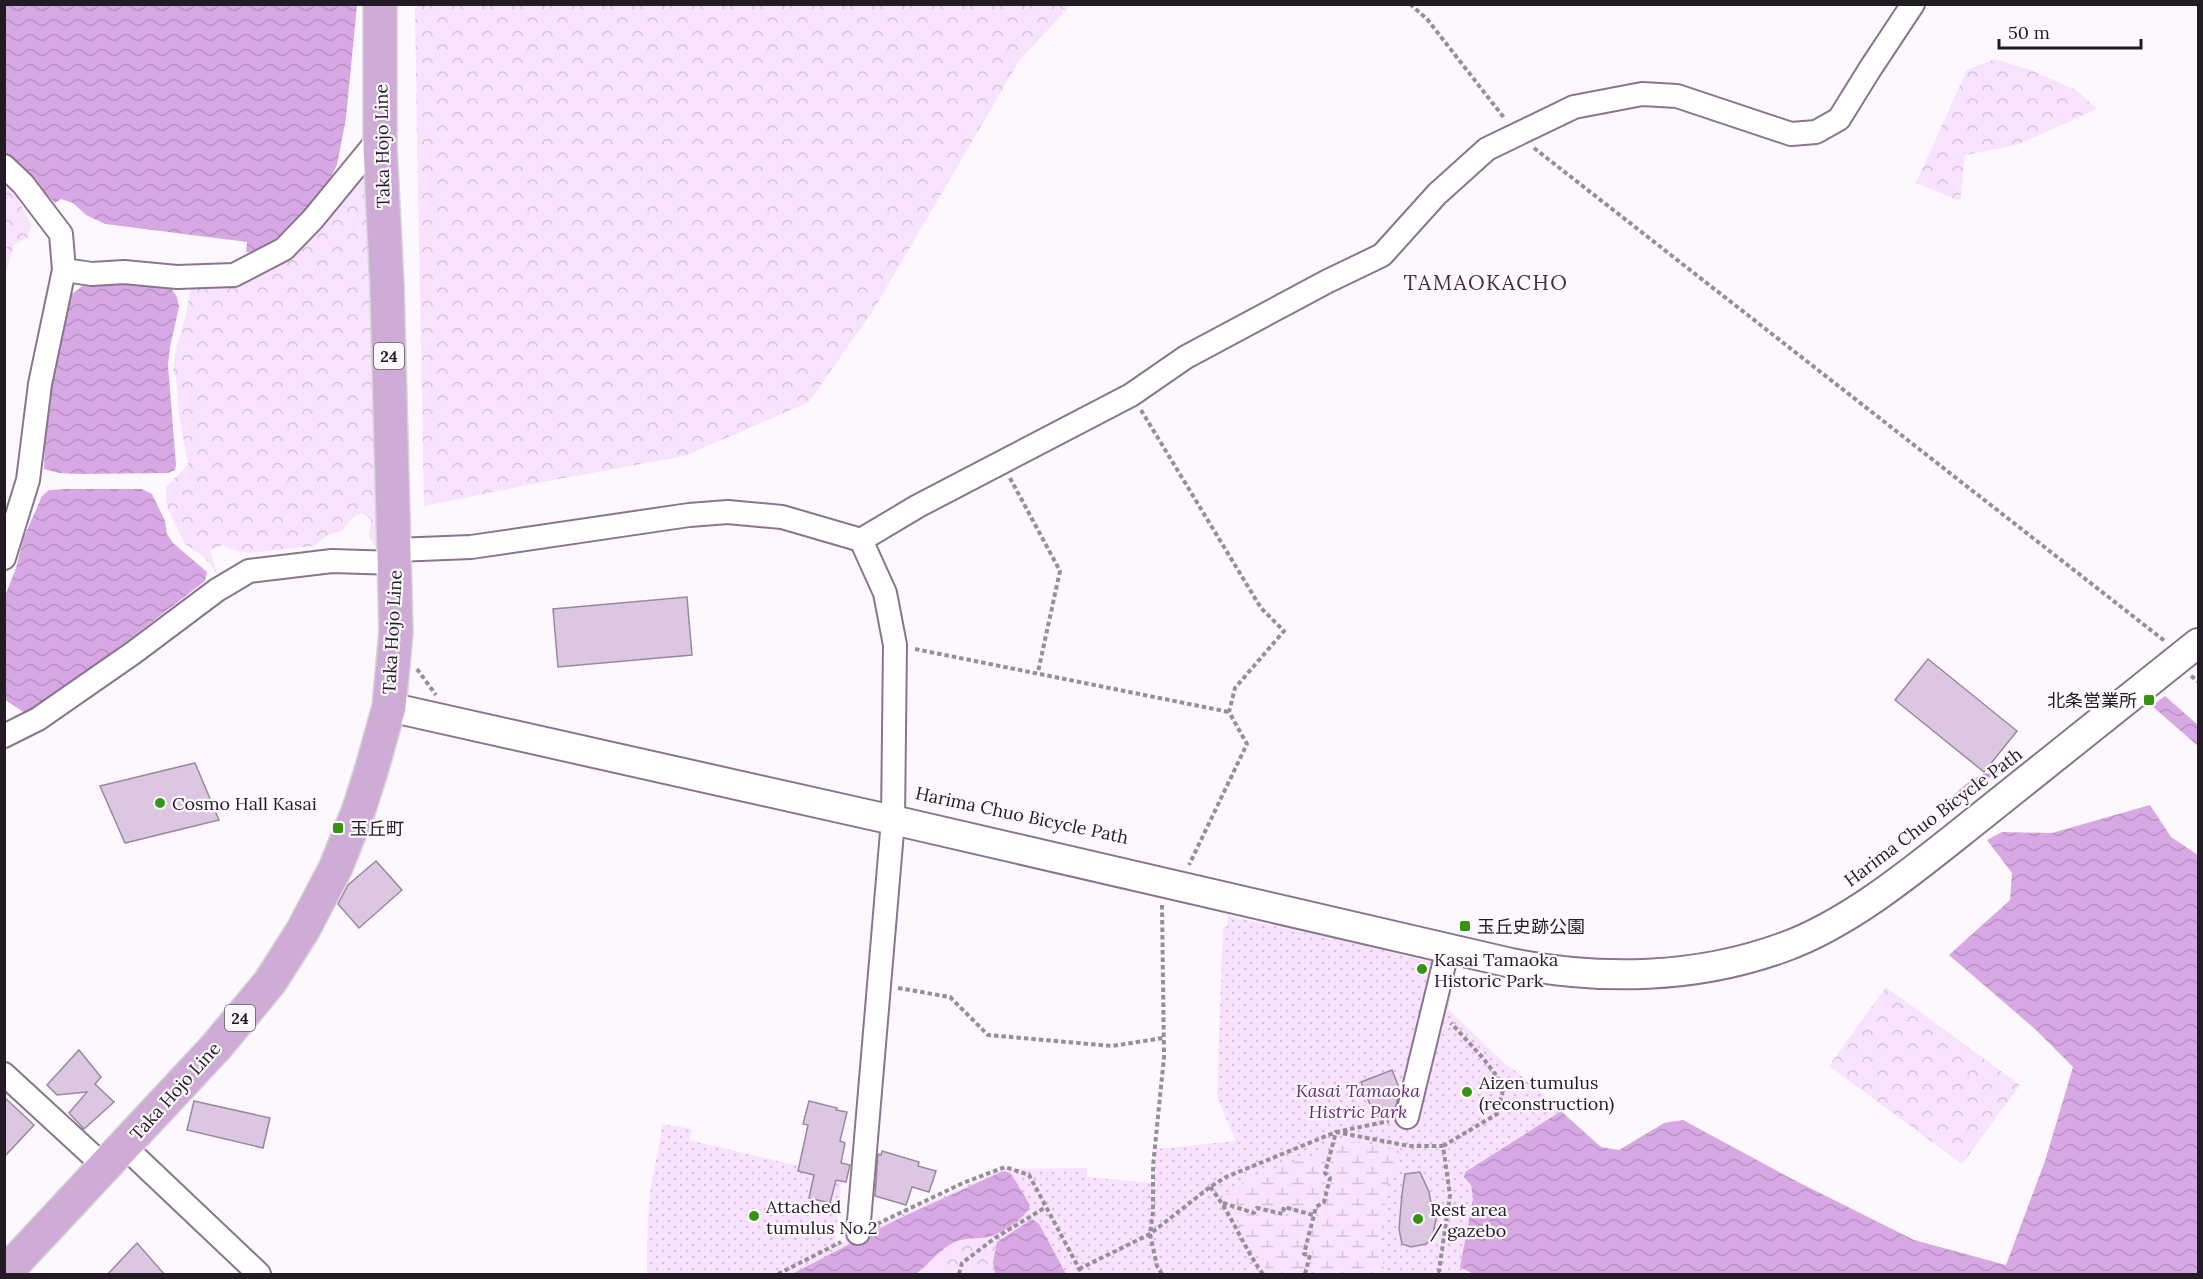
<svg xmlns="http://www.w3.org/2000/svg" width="2203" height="1279" font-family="Lora,'Noto Sans JP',serif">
  <defs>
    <pattern id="grass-dots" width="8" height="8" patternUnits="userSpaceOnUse" patternTransform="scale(1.5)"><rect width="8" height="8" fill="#f9e2fe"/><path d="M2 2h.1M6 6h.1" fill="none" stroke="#d5c1da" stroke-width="1.8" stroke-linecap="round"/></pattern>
    <pattern id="forest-crowns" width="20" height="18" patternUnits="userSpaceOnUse" patternTransform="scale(1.5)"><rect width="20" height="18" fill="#f9e2fe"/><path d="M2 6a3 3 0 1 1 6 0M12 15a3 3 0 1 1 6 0" fill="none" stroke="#d5c1da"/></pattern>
    <pattern id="wetland-marsh" width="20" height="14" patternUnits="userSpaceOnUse" patternTransform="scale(1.5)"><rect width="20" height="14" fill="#f9e2fe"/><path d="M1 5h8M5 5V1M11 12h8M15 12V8" fill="none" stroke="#d5c1da"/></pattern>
    <pattern id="water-waves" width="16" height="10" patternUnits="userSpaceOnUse" patternTransform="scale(1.5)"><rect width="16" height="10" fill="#d8a8e4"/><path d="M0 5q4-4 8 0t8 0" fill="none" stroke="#b990c3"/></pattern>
  </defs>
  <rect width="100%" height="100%" fill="#fdf8fe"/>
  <path fill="url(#grass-dots)" d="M1228 916 1363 945 1455 968 1448 1009 1502 1061 1536 1087 1560 1111 1464 1172V1177L1471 1184 1473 1197 1460 1267 1472 1274H647C647 1248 647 1220 650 1194 653 1170 660 1148 662 1124L692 1129 689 1140 842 1176 835 1245 1003 1169 1087 1168V1177L1154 1183 1156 1149 1236 1141 1217 1097 1223 926 1227 927Z"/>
  <path fill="url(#forest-crowns)" d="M415 5V4L1071 5 1019 61 874 309 809 402 685 456 538 483 424 506C421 339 417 172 415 5Z
    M1995 59 2030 70 2076 90 2097 109 2017 145 1965 155 1960 201 1916 183 1967 70Z
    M366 164 392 546H375L369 537 371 519 361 513 351 519 342 531 327 535 314 546 250 553 235 551 223 545 210 550 217 574 204 557 184 543 168 509 166 500V487L188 465 179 414 176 378 173 372 175 353 186 314 190 290 199 287 237 281Z
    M5 186 16 196 31 224 28 237 14 245 6 272 5 289Z
    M1886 987 2020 1085 1962 1164 1829 1066Z
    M989 1236 995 1238 997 1242 992 1268 995 1274H916C931 1262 941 1245 961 1240 970 1237 980 1238 989 1236Z"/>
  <path fill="url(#wetland-marsh)" d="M1350 1141 1399 1151 1398 1170 1388 1176V1192L1379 1241 1385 1274H1309L1313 1254 1307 1252 1317 1210 1326 1203 1333 1178 1328 1171 1336 1146Z
    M1329 1150 1323 1173 1326 1179 1321 1200 1314 1204 1312 1212 1282 1204 1280 1211 1255 1205 1253 1210 1228 1202 1224 1196 1250 1178Z
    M1231 1209 1256 1216 1259 1210 1285 1218 1288 1211 1310 1217 1301 1255 1306 1257 1302 1274H1270L1253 1252Z"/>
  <path fill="url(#water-waves)" d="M4 5H357L346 118 337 165 319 201 301 219 258 253 246 252 247 242 105 224 86 215 73 203 61 199 55 203 5 152Z
    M89 281 169 285 177 297 179 307 170 347 168 365 176 465 175 470 168 473 79 474 59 473 44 469C45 410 57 355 68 297Z
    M67 489H142L152 494 165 521 167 534 173 543 207 572 205 581 78 679 25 713 5 700V596L16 568 24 537 42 496 49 490Z
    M2165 696 2198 725V746L2152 706Z
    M1986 773 1993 775 1947 811 1941 806 1971 780Z
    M2150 805 2171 837 2198 855V1274H1473L1460 1267 1473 1198 1471 1185 1464 1177 1465 1172 1561 1111 1601 1147 1619 1150 1664 1123 1683 1120 1792 1179 1914 1240 2006 1265 2045 1161 2073 1067 2035 1029 1949 955 2010 900 2012 873 1987 840 2002 832 2052 833Z
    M1003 1171 1010 1173 1013 1177 1030 1205C1027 1217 1004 1232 991 1236 978 1240 964 1236 951 1244 937 1252 928 1265 916 1274H792L898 1219Z
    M1032 1219 1039 1224 1066 1274H995L993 1262 997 1242Z"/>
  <path fill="#dcc6e2" stroke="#9c87a1" stroke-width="1.5" d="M687 597 692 655 558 667 553 609Z
    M1928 659 2017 731 1984 772 1895 700Z
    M195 763 219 820 125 843 100 786Z
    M376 861 402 890 359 928 338 904 348 885Z
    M79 1050 101 1077 95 1084 114 1102 84 1129 69 1113 87 1092 57 1095 47 1085Z
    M1392 1070 1400 1090 1395 1109 1375 1117 1361 1082Z
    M4 1097 34 1125 4 1157Z
    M194 1101 270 1118 263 1148 187 1130Z
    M809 1101 837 1108 836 1110 847 1112 840 1141 845 1143 841 1163 850 1165 846 1182 836 1180 830 1203 809 1198 814 1175 798 1171 808 1125 803 1124Z
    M882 1151 919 1162 918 1166 936 1171 929 1192 912 1187 906 1205 875 1196 878 1154 881 1155Z
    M1420 1172 1429 1192 1432 1208 1438 1209 1432 1239 1426 1244 1411 1247 1402 1244 1399 1229 1402 1194 1405 1174Z
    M137 1243 165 1275H107Z"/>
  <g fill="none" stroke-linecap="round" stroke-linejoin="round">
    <g stroke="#89758e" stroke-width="26">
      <path id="minor" d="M4 166 23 184 61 234 64 270 40 384 28 480 4 558
        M64 270 92 274 124 272 177 277 234 275 284 249 313 219 372 147H380
        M395 550 471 547 689 515 728 512 782 517 861 540 918 506 1131 395 1186 357 1328 281 1382 255 1437 194 1487 149 1574 107 1642 94 1677 96 1791 134 1816 132 1839 119 1870 69 1913 4
        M4 736 38 719 133 653 217 590 249 571 332 561 396 563
        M4 1074 105 1167
        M1407 1117 1448 948
        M125 1147 259 1274
        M858 1233 893 820 895 645 885 593 861 540"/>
    </g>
    <g stroke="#89758e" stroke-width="32">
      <path id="tertiary" d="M389 707 893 820 1511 963C1601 981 1697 979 1784 947 1853 922 1921 864 1979 818 2052 760 2125 701 2198 643"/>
    </g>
    <g stroke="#d7d6d8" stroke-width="36">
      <path id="primary" d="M4 1274 216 1047 270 982 303 930 336 867 359 809 372 768 389 707 396 632 387 286 380 147V4"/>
    </g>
    <path stroke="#958f96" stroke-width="4" stroke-dasharray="4.5 3" stroke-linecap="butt" d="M1410 4 1427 19 1505 119
      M1534 148 2166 642
      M1141 410 1261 608 1284 631 1235 688 1229 712 1247 744 1189 865
      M1010 478 1060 571 1038 672
      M915 649 1229 712
      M417 669 436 695
      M2191 676 2198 681
      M898 988 950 997 988 1035 1112 1046 1163 1038
      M1443 1146 1497 1114 1504 1086 1483 1058 1451 1023
      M1210 1187C1232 1214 1243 1247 1263 1274
      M1223 1203 1254 1213 1257 1208 1283 1214 1284 1207 1313 1215
      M877 1224 963 1183 1005 1167 1029 1175 1082 1274
      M1079 1269 1150 1234 1210 1187 1226 1177 1336 1132 1389 1121
      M778 1274 841 1242
      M959 1274 962 1263 995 1238 1046 1207
      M1162 1274 1157 1266 1150 1234 1153 1212V1166L1164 1057 1162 904
      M1305 1274 1310 1255 1304 1254 1316 1207 1324 1202 1330 1178 1325 1173 1336 1132 1409 1146H1443L1450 1195 1439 1271 1442 1274"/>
    <use href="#minor" stroke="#fff" stroke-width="22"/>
    <use href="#tertiary" stroke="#fff" stroke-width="28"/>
    <use href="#primary" stroke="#ceacd6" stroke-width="33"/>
  </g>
  <g fill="#359411" stroke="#fdf8fe" stroke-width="2">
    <rect x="2143" y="694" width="12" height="12" rx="3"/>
    <circle cx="160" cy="803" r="6"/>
    <rect x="332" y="822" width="12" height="12" rx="3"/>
    <rect x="1459" y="920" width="12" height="12" rx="3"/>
    <circle cx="1422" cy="969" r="6"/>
    <circle cx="1467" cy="1092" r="6"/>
    <circle cx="754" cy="1216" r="6"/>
    <circle cx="1418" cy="1219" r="6"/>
  </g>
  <g text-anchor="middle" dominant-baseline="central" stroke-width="4.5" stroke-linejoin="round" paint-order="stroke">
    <g fill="#fdf8fe" stroke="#645d65" stroke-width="1.5">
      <rect x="374" y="343" width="30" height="26" rx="4.5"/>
      <rect x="225" y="1005" width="30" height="26" rx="4.5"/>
    </g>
    <g font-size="16" font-weight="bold" fill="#221b24">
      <text x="389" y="356">24</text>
      <text x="240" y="1018">24</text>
    </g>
    <g font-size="18" fill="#221b24" stroke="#fdf8fe">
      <text transform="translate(382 146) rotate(-91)">Taka Hojo Line</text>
      <text transform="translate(392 632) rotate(-87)">Taka Hojo Line</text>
      <text transform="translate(1022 815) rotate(12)">Harima Chuo Bicycle Path</text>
      <text transform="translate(1933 817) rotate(-37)">Harima Chuo Bicycle Path</text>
      <text transform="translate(175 1091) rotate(-48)">Taka Hojo Line</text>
    </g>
    <g font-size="18" fill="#221b24" stroke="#fdf8fe" text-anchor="start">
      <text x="2137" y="700" text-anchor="end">北条営業所</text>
      <text x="172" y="803">Cosmo Hall Kasai</text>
      <text x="350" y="828">玉丘町</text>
      <text x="1477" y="926">玉丘史跡公園</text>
      <text x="1434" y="959">Kasai Tamaoka<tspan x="1434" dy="21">Historic Park</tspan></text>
      <text x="1479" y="1082">Aizen tumulus<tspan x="1479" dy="21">(reconstruction)</tspan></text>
      <text x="766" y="1206">Attached<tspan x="766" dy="21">tumulus No.2</tspan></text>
      <text x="1430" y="1209">Rest area<tspan x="1430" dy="21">/ gazebo</tspan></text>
    </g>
    <g font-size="18" font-style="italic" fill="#672e75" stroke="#fdf8fe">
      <text x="1358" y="1090">Kasai Tamaoka<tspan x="1358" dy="21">Histric Park</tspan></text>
    </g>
    <g font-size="21" letter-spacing="1.5" fill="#3f2e43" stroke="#fdf8fe">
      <text x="1486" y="282">TAMAOKACHO</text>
    </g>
  </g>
  <rect width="2203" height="1279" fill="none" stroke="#221b24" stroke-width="12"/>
  <path d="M1999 39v9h142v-9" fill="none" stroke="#221b24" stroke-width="3"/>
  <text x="2008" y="39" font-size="18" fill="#221b24" stroke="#fdf8fe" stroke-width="4.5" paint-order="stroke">50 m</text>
</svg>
